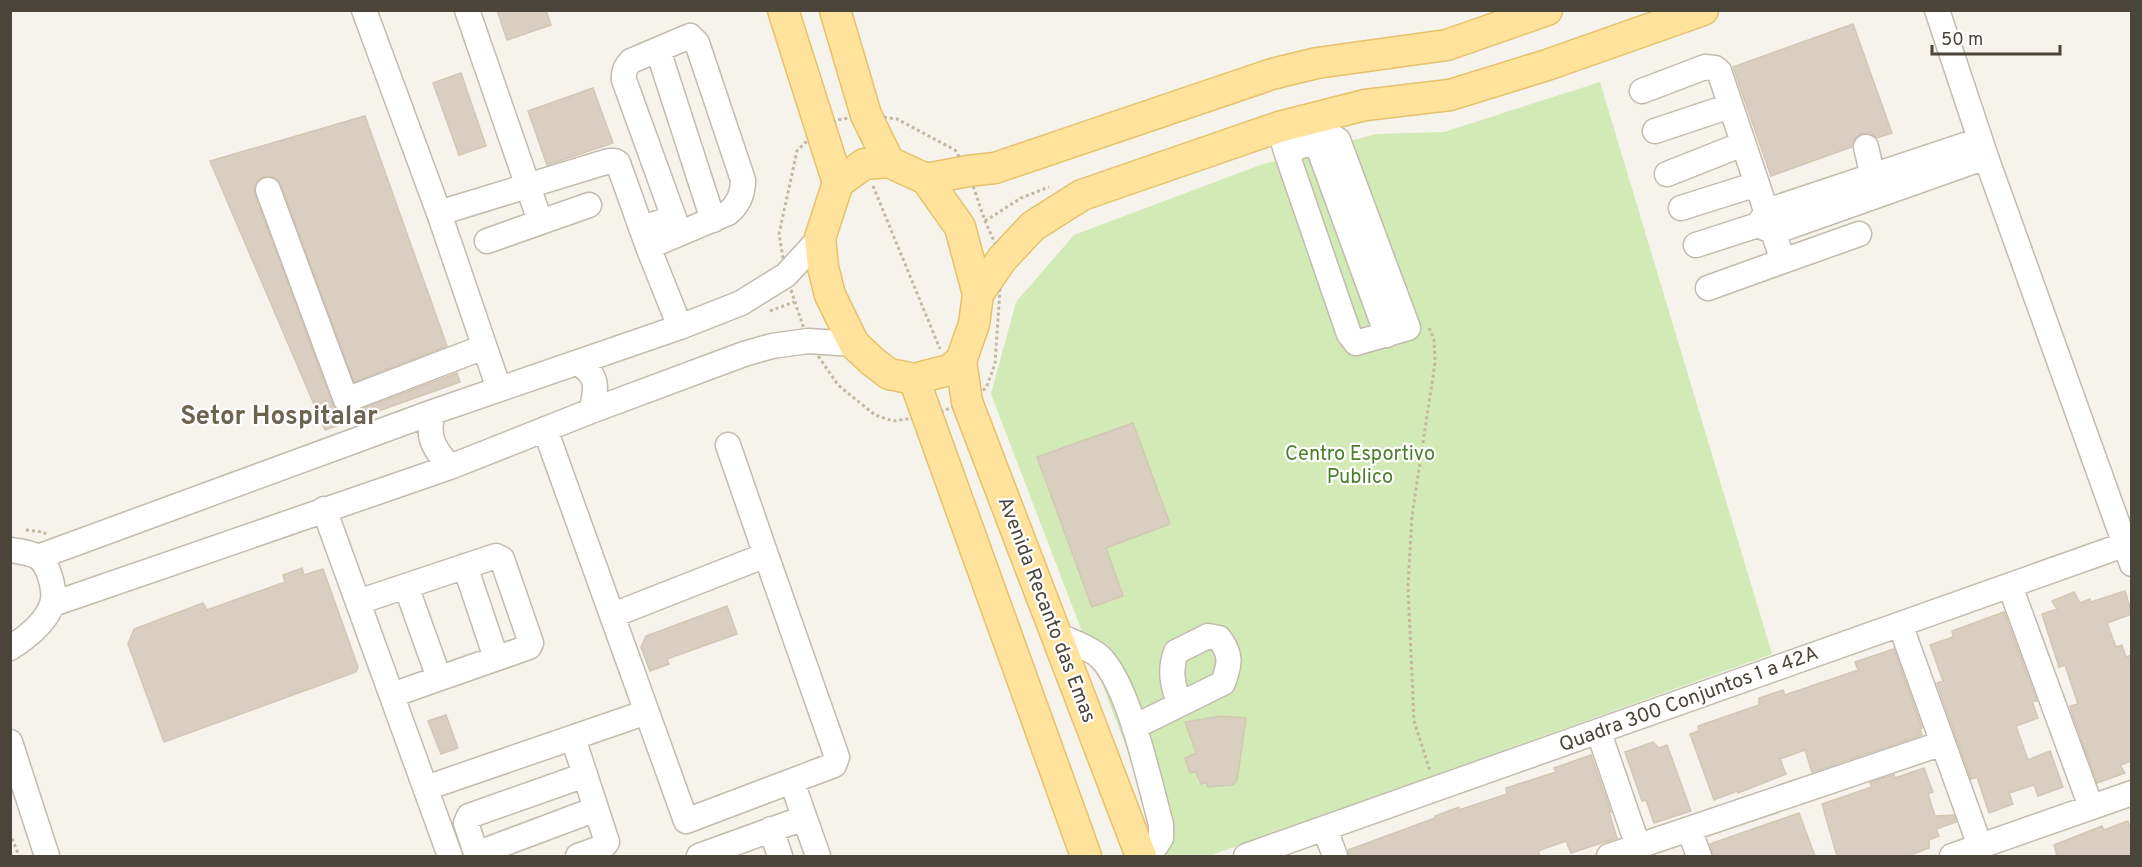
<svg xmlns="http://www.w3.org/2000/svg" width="2142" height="867" font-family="Overpass,sans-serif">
  <rect width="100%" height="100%" fill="#f6f3ec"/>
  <path fill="#d2eab5" d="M1600 82 1772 654 1209 856H1168L991 394 1016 302 1074 235 1263 164 1376 134 1444 132Z"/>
  <path fill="#d8cfc1" stroke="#d3c7b4" stroke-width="1.5" d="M497 10H546L551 25 507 40Z
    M1853 24 1892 133 1877 138 1871 134 1862 133 1856 137 1852 147 1771 176 1733 67Z
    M461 73 486 146 459 155 433 83Z
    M593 88 613 143 547 165 528 111Z
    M365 116 447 346 354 382 281 185 277 179 271 176 263 177 257 181 254 187 255 195 333 405 337 411 343 414 351 413 457 373 460 382 325 430 210 161Z
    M1133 423 1170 524 1106 548 1123 596 1092 607 1037 457Z
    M302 568 304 575 323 569 358 667 356 672 164 742 128 644 134 629 203 603 207 610 285 582 283 575Z
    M2125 591 2132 614 2107 623 2116 647 2122 645 2126 657 2132 655V761L2120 765 2125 773 2097 783 2073 716 2070 706 2078 704 2065 665 2059 667 2042 614 2057 609 2052 601 2074 592 2080 603 2090 599 2091 602Z
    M727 606 737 634 667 659 669 664 650 671 641 647 646 636Z
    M2004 612 2037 701H2032L2038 718 2016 726 2028 760 2050 751 2063 787 2038 796 2034 785 2009 793 2013 804 1989 813 1977 777 1971 779 1941 695 1937 683 1943 681 1930 645 1953 637 1952 631Z
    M1894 649 1922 728 1920 729 1922 735 1812 772 1805 750 1780 759 1786 774 1738 793 1737 791 1714 800 1690 734 1699 731 1698 726 1759 705V698L1783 690 1785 695 1858 670 1855 662Z
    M446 715 458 748 441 754 428 721Z
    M1221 716 1246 718 1237 781 1232 785 1208 787 1206 782 1201 784 1196 772 1190 773 1185 758 1196 753 1185 722Z
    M1653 742 1659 748 1667 745 1691 811 1654 823 1646 800 1642 801 1625 752Z
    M1591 755 1611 812H1609L1617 838 1571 853 1566 841 1538 851 1540 856H1349L1348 850 1435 818V816L1459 807V810L1507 794 1506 788 1556 772 1554 768Z
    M1924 768 1933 792 1928 794 1935 816 1954 815 1956 822 1936 829 1939 836 1929 840V848L1908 856H1837L1822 804 1872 787 1870 783 1883 778 1894 775 1895 778Z
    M1799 813 1815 856H1713L1710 844Z
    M2128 821 2132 832V856H2057L2054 845 2102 826 2104 830Z"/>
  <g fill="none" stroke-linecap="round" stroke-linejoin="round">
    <g stroke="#c2bbae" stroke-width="27">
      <path id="minor" d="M364 10 439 213 499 389
        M467 10 540 221
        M1937 10 1986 157 2132 564
        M658 50 713 220
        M1642 91 1705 67 1715 68 1719 71 1783 261 1708 288
        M1279 127 1286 151 1349 334 1356 343 1408 328 1338 140 1331 136 1286 151
        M1655 131 1730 106
        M1316 141 1387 335
        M1866 147 1876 190
        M1667 174 1743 144
        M268 190 346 400 484 347
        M1681 208 1757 184
        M439 213 609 161H615L618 163 648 247 680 327
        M1760 226 1774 232 1986 157
        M641 228 674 218 624 80C623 72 625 67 631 61L690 36 697 43 743 180C743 193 738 205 728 213L648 247
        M487 241 589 205
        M1696 245 1758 225 1767 211 1980 140
        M1783 261 1859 234
        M578 363C599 375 597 389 591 411
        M433 412C426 437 434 449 450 467
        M545 429 686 821 834 765 837 757 766 555 613 615
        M728 445 766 555
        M324 509 450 856
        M10 550C18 551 31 553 38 557 49 564 56 592 52 604 46 623 26 638 10 648
        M38 557 433 412 680 327 741 303 786 275 820 238
        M465 566 496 658
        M406 586 439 678
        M2010 586 2091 807
        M358 602 496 556 502 559 531 643 529 647 392 695
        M53 604 450 467 591 411 744 354 772 346 808 341 854 344
        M1900 624 1980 846
        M1056 634C1067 640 1093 649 1101 658 1130 688 1149 782 1161 824V838L1149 856
        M1134 727 1223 683C1230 664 1232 655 1219 638L1208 636 1176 652C1169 671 1173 685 1179 704
        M1599 733 1638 846
        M573 738 607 842 603 847 578 856
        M10 742 47 856
        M792 782 818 856
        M426 788 647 712
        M771 829 780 856
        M1325 829 1335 856
        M1689 829 1699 856
        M476 854 596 809
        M477 856 466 823 469 816 585 775
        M699 856 804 818
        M1246 856 2132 542
        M1609 856 1943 743
        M1952 856 2132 793"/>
    </g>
    <g stroke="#e6c16a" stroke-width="33">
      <path id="major" d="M783 10 838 183
        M835 10 866 115 889 162
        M889 162 926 179 960 227 978 294 974 324 961 361 949 370 914 379 889 374 872 361 854 344 830 295 823 267 820 238 838 183 864 164Z
        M926 179 968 171 995 168 1272 74 1317 63 1447 45 1547 10
        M978 294 1002 259 1033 226 1082 195 1279 127 1365 105 1450 95 1547 65 1703 10
        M961 361 967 402 1141 856
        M914 379 1086 856"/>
    </g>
    <path stroke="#c4b79f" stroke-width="3" stroke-dasharray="3 3" stroke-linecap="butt" d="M866 115 897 119 955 150 968 171 985 221 1002 259 995 364 986 388 967 402 929 416 893 421 875 415 838 385 808 341 786 275 779 234 797 151 819 129 837 120Z
      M873 186 940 349
      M985 221 1021 198 1049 187
      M770 311 794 302
      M1429 328 1434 339 1435 363 1412 516 1408 587 1414 721 1430 771
      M26 530 43 532 46 534
      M10 833 19 856"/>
    <use href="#minor" stroke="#fff" stroke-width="24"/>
    <use href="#major" stroke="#ffe39c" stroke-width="30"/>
  </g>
  <g text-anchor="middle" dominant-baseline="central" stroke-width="4.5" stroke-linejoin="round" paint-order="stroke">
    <g font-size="20" fill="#4a7f2a" stroke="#fff">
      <text x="1360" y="455">Centro Esportivo<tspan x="1360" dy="23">Publico</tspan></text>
    </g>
    <g font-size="20" fill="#4b4439" stroke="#fff">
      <text transform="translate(1046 610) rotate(69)">Avenida Recanto das Emas</text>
      <text transform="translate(1689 700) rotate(-20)">Quadra 300 Conjuntos 1 a 42A</text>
    </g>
    <g font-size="26" font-weight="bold" fill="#6e6250" stroke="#fff">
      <text x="279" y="417">Setor Hospitalar</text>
    </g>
  </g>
  <rect width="2142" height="867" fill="none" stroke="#4b4439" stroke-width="24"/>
  <path d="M1932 45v9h128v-9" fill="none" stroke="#4b4439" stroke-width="3"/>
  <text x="1941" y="45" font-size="18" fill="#4b4439" stroke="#ffffff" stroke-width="4.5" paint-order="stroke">50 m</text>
</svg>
